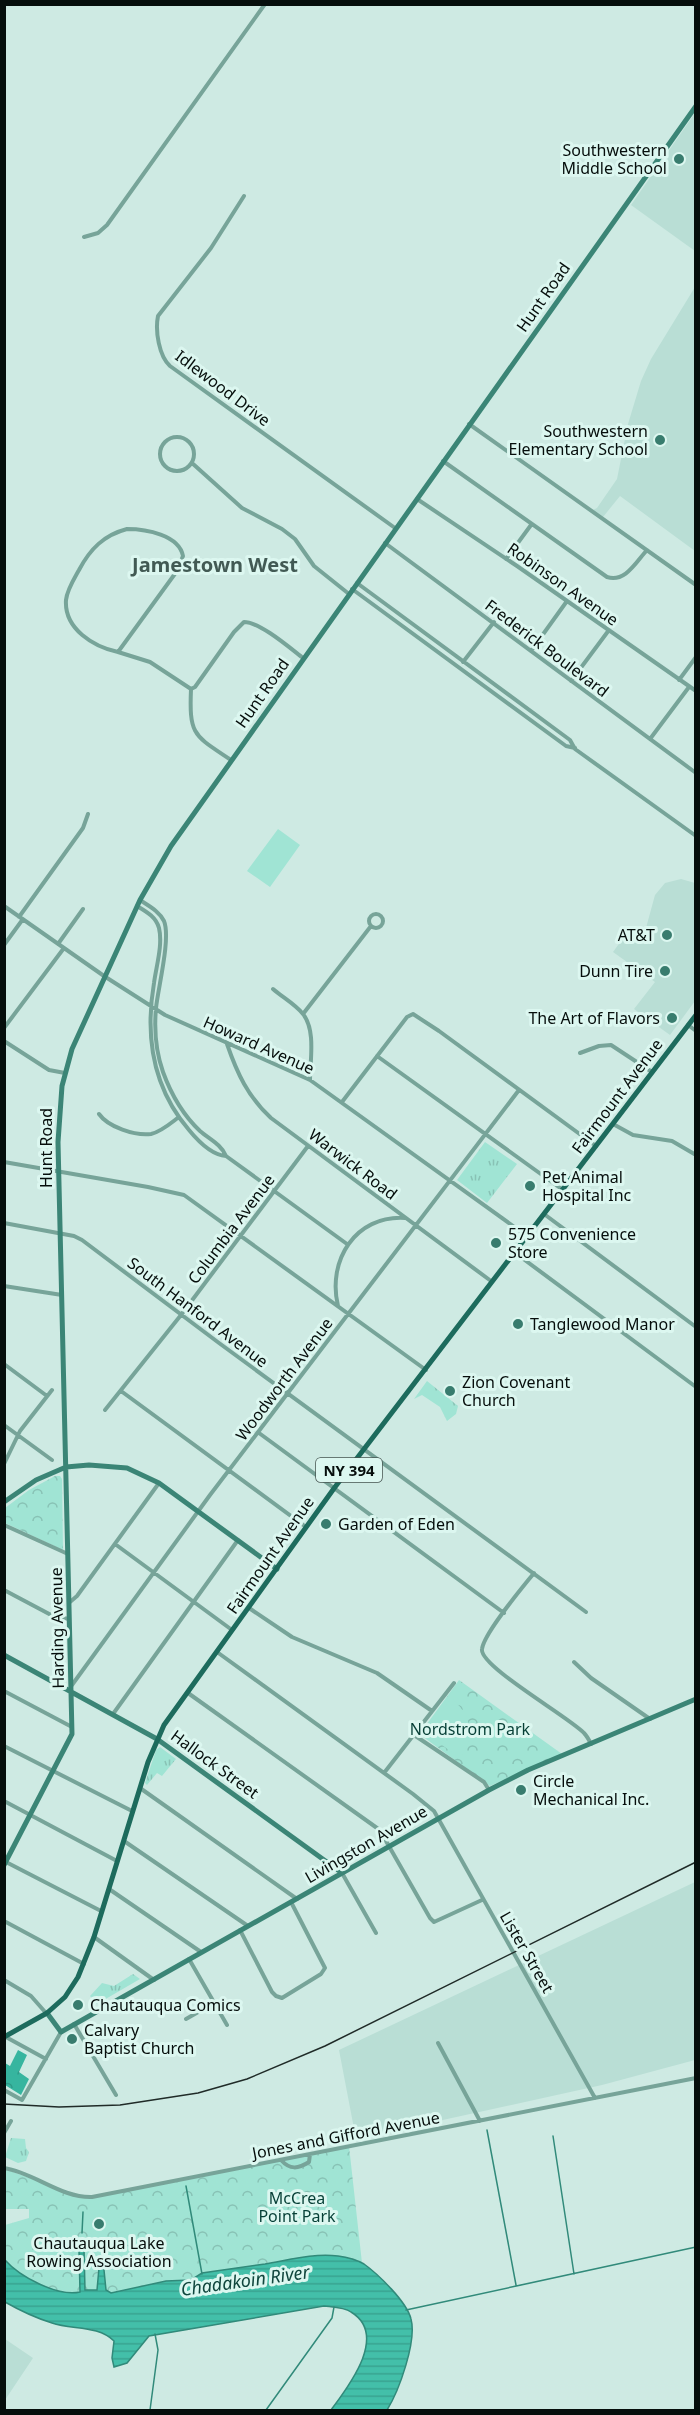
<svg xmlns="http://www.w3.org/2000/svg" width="700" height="2415" font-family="'Noto Sans',sans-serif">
  <defs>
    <pattern id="grass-tufts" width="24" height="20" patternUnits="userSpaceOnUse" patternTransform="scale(1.5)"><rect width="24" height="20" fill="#a0e4d4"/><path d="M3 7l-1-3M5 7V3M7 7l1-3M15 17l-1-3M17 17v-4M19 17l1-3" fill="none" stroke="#88c2b5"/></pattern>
    <pattern id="forest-crowns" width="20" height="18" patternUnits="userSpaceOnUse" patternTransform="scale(1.5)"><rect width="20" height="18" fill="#36b59f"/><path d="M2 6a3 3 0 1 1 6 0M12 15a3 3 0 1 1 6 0" fill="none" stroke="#2e9a88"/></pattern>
    <pattern id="park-crowns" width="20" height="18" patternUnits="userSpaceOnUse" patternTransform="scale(1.5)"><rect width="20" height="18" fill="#a0e4d4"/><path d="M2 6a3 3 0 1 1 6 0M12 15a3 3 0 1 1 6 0" fill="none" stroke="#88c2b5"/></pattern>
    <pattern id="water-rules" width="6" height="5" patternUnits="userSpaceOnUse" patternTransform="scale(1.5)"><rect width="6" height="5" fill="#43bfa9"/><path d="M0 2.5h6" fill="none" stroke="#39a390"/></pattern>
  </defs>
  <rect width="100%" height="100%" fill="#ceeae3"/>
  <path fill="#b9ded5" d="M695 113V251L631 205Z
    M695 287V551L620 496 603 517 593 510 597 508 617 479 628 424 641 381 651 359Z
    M681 879 695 883V1001L670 1035 634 1009 655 982 613 952 629 930 643 939 655 895 665 883Z
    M695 1882V2060L602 2085 356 2139 339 2050Z
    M5 2339 33 2358 5 2400Z"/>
  <path fill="url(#grass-tufts)" d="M485 1142 517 1164 487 1203 457 1180Z
    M427 1381 458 1406 456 1414 447 1421 440 1407 422 1395 414 1399Z
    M160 1747 176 1759 162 1776 157 1773 147 1785 145 1783 156 1750Z
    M133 1974 140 1979 97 2004 90 1996 102 1983 114 1986Z
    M11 2138 25 2139 26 2148 29 2152 26 2161 18 2163 5 2157Z"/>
  <path fill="url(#forest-crowns)" d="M18 2050 27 2055 19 2072 29 2079 21 2095 5 2085V2063L10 2066Z"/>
  <path fill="url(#park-crowns)" d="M55 1476H60L62 1479 63 1550 5 1523V1508L29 1490Z
    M459 1680 562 1754 490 1786 422 1736 421 1732Z
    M349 2146 362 2263 339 2256 255 2266 202 2273 191 2280 166 2281 111 2293 106 2290 104 2270 99 2268 97 2290H84V2249L80 2292C55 2296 21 2278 5 2260V2225L29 2218V2209H5V2169L84 2198Z"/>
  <path fill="#a0e4d4" d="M278 829 300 845 270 887 247 871Z
    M452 1699C472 1715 476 1738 460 1758L428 1735 427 1731 450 1700Z"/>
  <path fill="url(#water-rules)" stroke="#318a7a" stroke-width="1.5" d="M84 2249 85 2290H97L99 2268 101 2267 104 2270 106 2290 111 2293 166 2281 191 2280 202 2273C223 2270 244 2267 265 2264 289 2260 313 2253 338 2256 346 2257 357 2260 364 2264 378 2274 407 2302 411 2319 417 2341 399 2391 387 2410H331C348 2387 389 2335 351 2312 344 2307 332 2307 324 2306L149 2336 127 2363 114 2367 112 2358 114 2341C98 2325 72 2330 52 2323 36 2318 19 2310 5 2302V2260C20 2277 58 2297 80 2292L79 2250Z"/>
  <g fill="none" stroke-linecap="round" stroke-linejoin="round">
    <path stroke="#318a7a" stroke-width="1.5" d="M487 2130 516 2285
      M553 2136 574 2274
      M186 2186 202 2274
      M82 2233 83 2212
      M406 2310 696 2247
      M150 2410 158 2350 155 2334
      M266 2410 332 2318 334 2307"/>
    <path stroke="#77a499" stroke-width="4" d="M244 196 211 248 158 316C155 331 159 356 170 366L395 528
      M84 237 98 233 107 225 265 4
      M469 424 696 585
      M160 454a17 17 0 1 1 34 0a17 17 0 1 1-34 0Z
      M443 461 607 577C625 583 636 562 647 550
      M192 463 242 508 282 529 295 539 314 566 349 594
      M417 499 517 566 696 691
      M127 529C146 529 179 535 183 556L177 571 118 652C94 647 64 629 66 600 67 590 74 579 79 570 90 549 104 535 127 529Z
      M385 543 696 773
      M506 559 531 525
      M357 583 570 740 575 749 696 836
      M352 589 566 746 575 748
      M531 651 567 601
      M118 652 150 662 191 689
      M463 662 494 622
      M679 680 696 657
      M571 681 609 630
      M650 739 689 687
      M231 760C194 735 189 736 191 689L195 687 234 632 244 622C260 622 290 648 303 658
      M140 900C149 906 159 911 164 921 171 938 158 988 156 1008 154 1030 156 1052 163 1072 171 1094 183 1115 200 1131 209 1139 221 1144 226 1156L347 1244
      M4 906 104 976 165 1015 310 1080 527 1236
      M137 906C147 912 156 917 159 928 163 945 156 967 154 983 145 1036 153 1088 189 1130 198 1141 211 1155 226 1156
      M369 921a7 7 0 1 1 14 0a7 7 0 1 1-14 0Z
      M19 917 83 828 88 814
      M58 944 83 909
      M4 945 23 919
      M273 989C282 997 295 1004 303 1014 316 1030 310 1061 310 1080
      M303 1014 371 926
      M688 1025 696 1031
      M4 1028 64 948
      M4 1041 49 1070 65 1073
      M227 1044C237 1073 248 1097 271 1118L491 1281
      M580 1053 599 1046 611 1045 652 1072
      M377 1056 563 1190
      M342 1102 407 1017 413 1014 439 1031 596 1146
      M99 1114C108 1127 135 1136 151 1134 161 1132 171 1123 179 1117
      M613 1124 633 1135 672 1141 696 1155
      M4 1162 148 1187 184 1195 426 1370
      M544 1214 696 1327
      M4 1223 74 1236 82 1240 219 1343 586 1612
      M514 1252 696 1387
      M4 1286 62 1295
      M338 1306C327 1261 355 1215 405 1218
      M4 1364 47 1396
      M121 1391 306 1527
      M105 1410 181 1315 308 1146
      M4 1425 52 1460
      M259 1433 504 1613
      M4 1464 20 1431 52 1390
      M4 1525 68 1554
      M115 1544 232 1630
      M534 1573C522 1588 484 1633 482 1649 479 1666 569 1717 584 1733 587 1736 589 1740 591 1744
      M4 1590 53 1616 69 1619
      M70 1602 77 1596 159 1483
      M249 1608 292 1637 377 1673 432 1711
      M217 1652 413 1794 434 1811 595 2098
      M574 1662 591 1678 650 1719
      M72 1685 210 1495 519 1090
      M4 1691 72 1727
      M188 1693 377 1828 386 1841 430 1918 434 1922 482 1900
      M113 1714 238 1540
      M414 1735 484 1782 489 1790
      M4 1746 132 1811
      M384 1773 454 1683
      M140 1788 297 1899
      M4 1801 117 1861
      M124 1841 248 1926
      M4 1861 101 1911
      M342 1873 376 1933
      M109 1889 201 1952
      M4 1921 84 1964
      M240 1930 272 1992 276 1996 282 1998 321 1974 325 1968 291 1902
      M94 1937 154 1980
      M189 1959 227 2025
      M4 1980 31 1996 46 2013
      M186 2019 214 2003
      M74 2024 116 2095
      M4 2036 46 2059
      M438 2043 480 2121
      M4 2090 22 2100 61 2032
      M4 2133 11 2121
      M281 2160C290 2170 298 2169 309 2162L310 2154
      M4 2168C35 2173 61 2198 92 2197L696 2078"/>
    <path stroke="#3b8576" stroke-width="5" d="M4 1502 36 1480 66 1467 89 1465 127 1468 159 1483 277 1569
      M4 1655 157 1739 342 1873
      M4 1865 72 1734 58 1142 62 1086 72 1049 140 900 171 846 696 106
      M47 2013 61 2032 489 1790 528 1770 696 1699"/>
    <path stroke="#1d6b5d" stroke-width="5" d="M4 2037 47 2013 65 1997 78 1977 94 1937 148 1762 164 1725 335 1487 696 1015"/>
    <path stroke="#202b28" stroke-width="1.5" d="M4 2104 59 2107 120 2105 198 2093 247 2079 325 2046 696 1862"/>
  </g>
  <g fill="#387c6e" stroke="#dcf7f0" stroke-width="2">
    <circle cx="679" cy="159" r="6"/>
    <circle cx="660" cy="440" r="6"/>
    <circle cx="667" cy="935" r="6"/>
    <circle cx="665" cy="971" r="6"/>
    <circle cx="672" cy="1018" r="6"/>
    <circle cx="530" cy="1186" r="6"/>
    <circle cx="496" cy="1243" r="6"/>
    <circle cx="518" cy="1324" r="6"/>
    <circle cx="450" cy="1391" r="6"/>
    <circle cx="326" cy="1524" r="6"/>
    <circle cx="521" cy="1790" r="6"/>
    <circle cx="78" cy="2005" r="6"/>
    <circle cx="72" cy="2039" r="6"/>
    <circle cx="99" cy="2224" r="6"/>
  </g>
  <g text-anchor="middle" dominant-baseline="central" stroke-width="6" stroke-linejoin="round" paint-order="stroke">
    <rect fill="#dcf7f0" stroke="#465450" stroke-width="1.5" x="316" y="1458" width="66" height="24" rx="4.5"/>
    <g font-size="15" font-weight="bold" fill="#060e0c">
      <text x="349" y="1470">NY 394</text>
    </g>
    <g font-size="16" fill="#060e0c" stroke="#dcf7f0" text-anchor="start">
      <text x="667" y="150" text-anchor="end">Southwestern<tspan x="667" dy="18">Middle School</tspan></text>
      <text x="648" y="431" text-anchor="end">Southwestern<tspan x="648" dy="18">Elementary School</tspan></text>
      <text x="655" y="935" text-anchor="end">AT&amp;T</text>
      <text x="653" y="971" text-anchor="end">Dunn Tire</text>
      <text x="660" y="1018" text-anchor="end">The Art of Flavors</text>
      <text x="542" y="1177">Pet Animal<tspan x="542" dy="18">Hospital Inc</tspan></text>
      <text x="508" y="1234">575 Convenience<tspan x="508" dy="18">Store</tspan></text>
      <text x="530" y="1324">Tanglewood Manor</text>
      <text x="462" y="1382">Zion Covenant<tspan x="462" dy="18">Church</tspan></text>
      <text x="338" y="1524">Garden of Eden</text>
      <text x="533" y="1781">Circle<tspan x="533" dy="18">Mechanical Inc.</tspan></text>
      <text x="90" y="2005">Chautauqua Comics</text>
      <text x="84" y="2030">Calvary<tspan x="84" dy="18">Baptist Church</tspan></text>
      <text x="99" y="2243" text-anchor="middle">Chautauqua Lake<tspan x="99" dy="18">Rowing Association</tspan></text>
    </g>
    <g font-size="16" fill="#060e0c" stroke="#dcf7f0">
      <text transform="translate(543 297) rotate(-55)">Hunt Road</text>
      <text transform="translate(223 388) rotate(37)">Idlewood Drive</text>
      <text transform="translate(563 584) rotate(35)">Robinson Avenue</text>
      <text transform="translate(547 648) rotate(37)">Frederick Boulevard</text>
      <text transform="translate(262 693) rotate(-55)">Hunt Road</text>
      <text transform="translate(259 1045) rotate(24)">Howard Avenue</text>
      <text transform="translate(617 1096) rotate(-53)">Fairmount Avenue</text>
      <text transform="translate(46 1148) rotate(-90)">Hunt Road</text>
      <text transform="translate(353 1164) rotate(37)">Warwick Road</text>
      <text transform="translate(231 1229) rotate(-53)">Columbia Avenue</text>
      <text transform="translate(198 1312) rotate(37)">South Hanford Avenue</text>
      <text transform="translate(284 1379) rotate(-53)">Woodworth Avenue</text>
      <text transform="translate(270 1555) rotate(-55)">Fairmount Avenue</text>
      <text transform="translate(57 1628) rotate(-91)">Harding Avenue</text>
      <text transform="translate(215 1764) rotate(36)">Hallock Street</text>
      <text transform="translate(366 1844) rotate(-30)">Livingston Avenue</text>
      <text transform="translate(527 1952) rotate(60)">Lister Street</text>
      <text transform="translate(346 2135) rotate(-11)">Jones and Gifford Avenue</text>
    </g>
    <g font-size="16" fill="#063f36" stroke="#dcf7f0">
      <text x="470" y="1729">Nordstrom Park</text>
      <text x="297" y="2198">McCrea<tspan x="297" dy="18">Point Park</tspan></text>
    </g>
    <g font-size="18" font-style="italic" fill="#10463d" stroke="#dcf7f0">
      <text transform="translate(245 2280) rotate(-8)">Chadakoin River</text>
    </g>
    <g font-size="20" font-weight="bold" fill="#425a54" stroke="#dcf7f0">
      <text x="215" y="564">Jamestown West</text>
    </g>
  </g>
  <rect width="700" height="2415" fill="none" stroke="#060e0c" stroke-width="12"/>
</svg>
